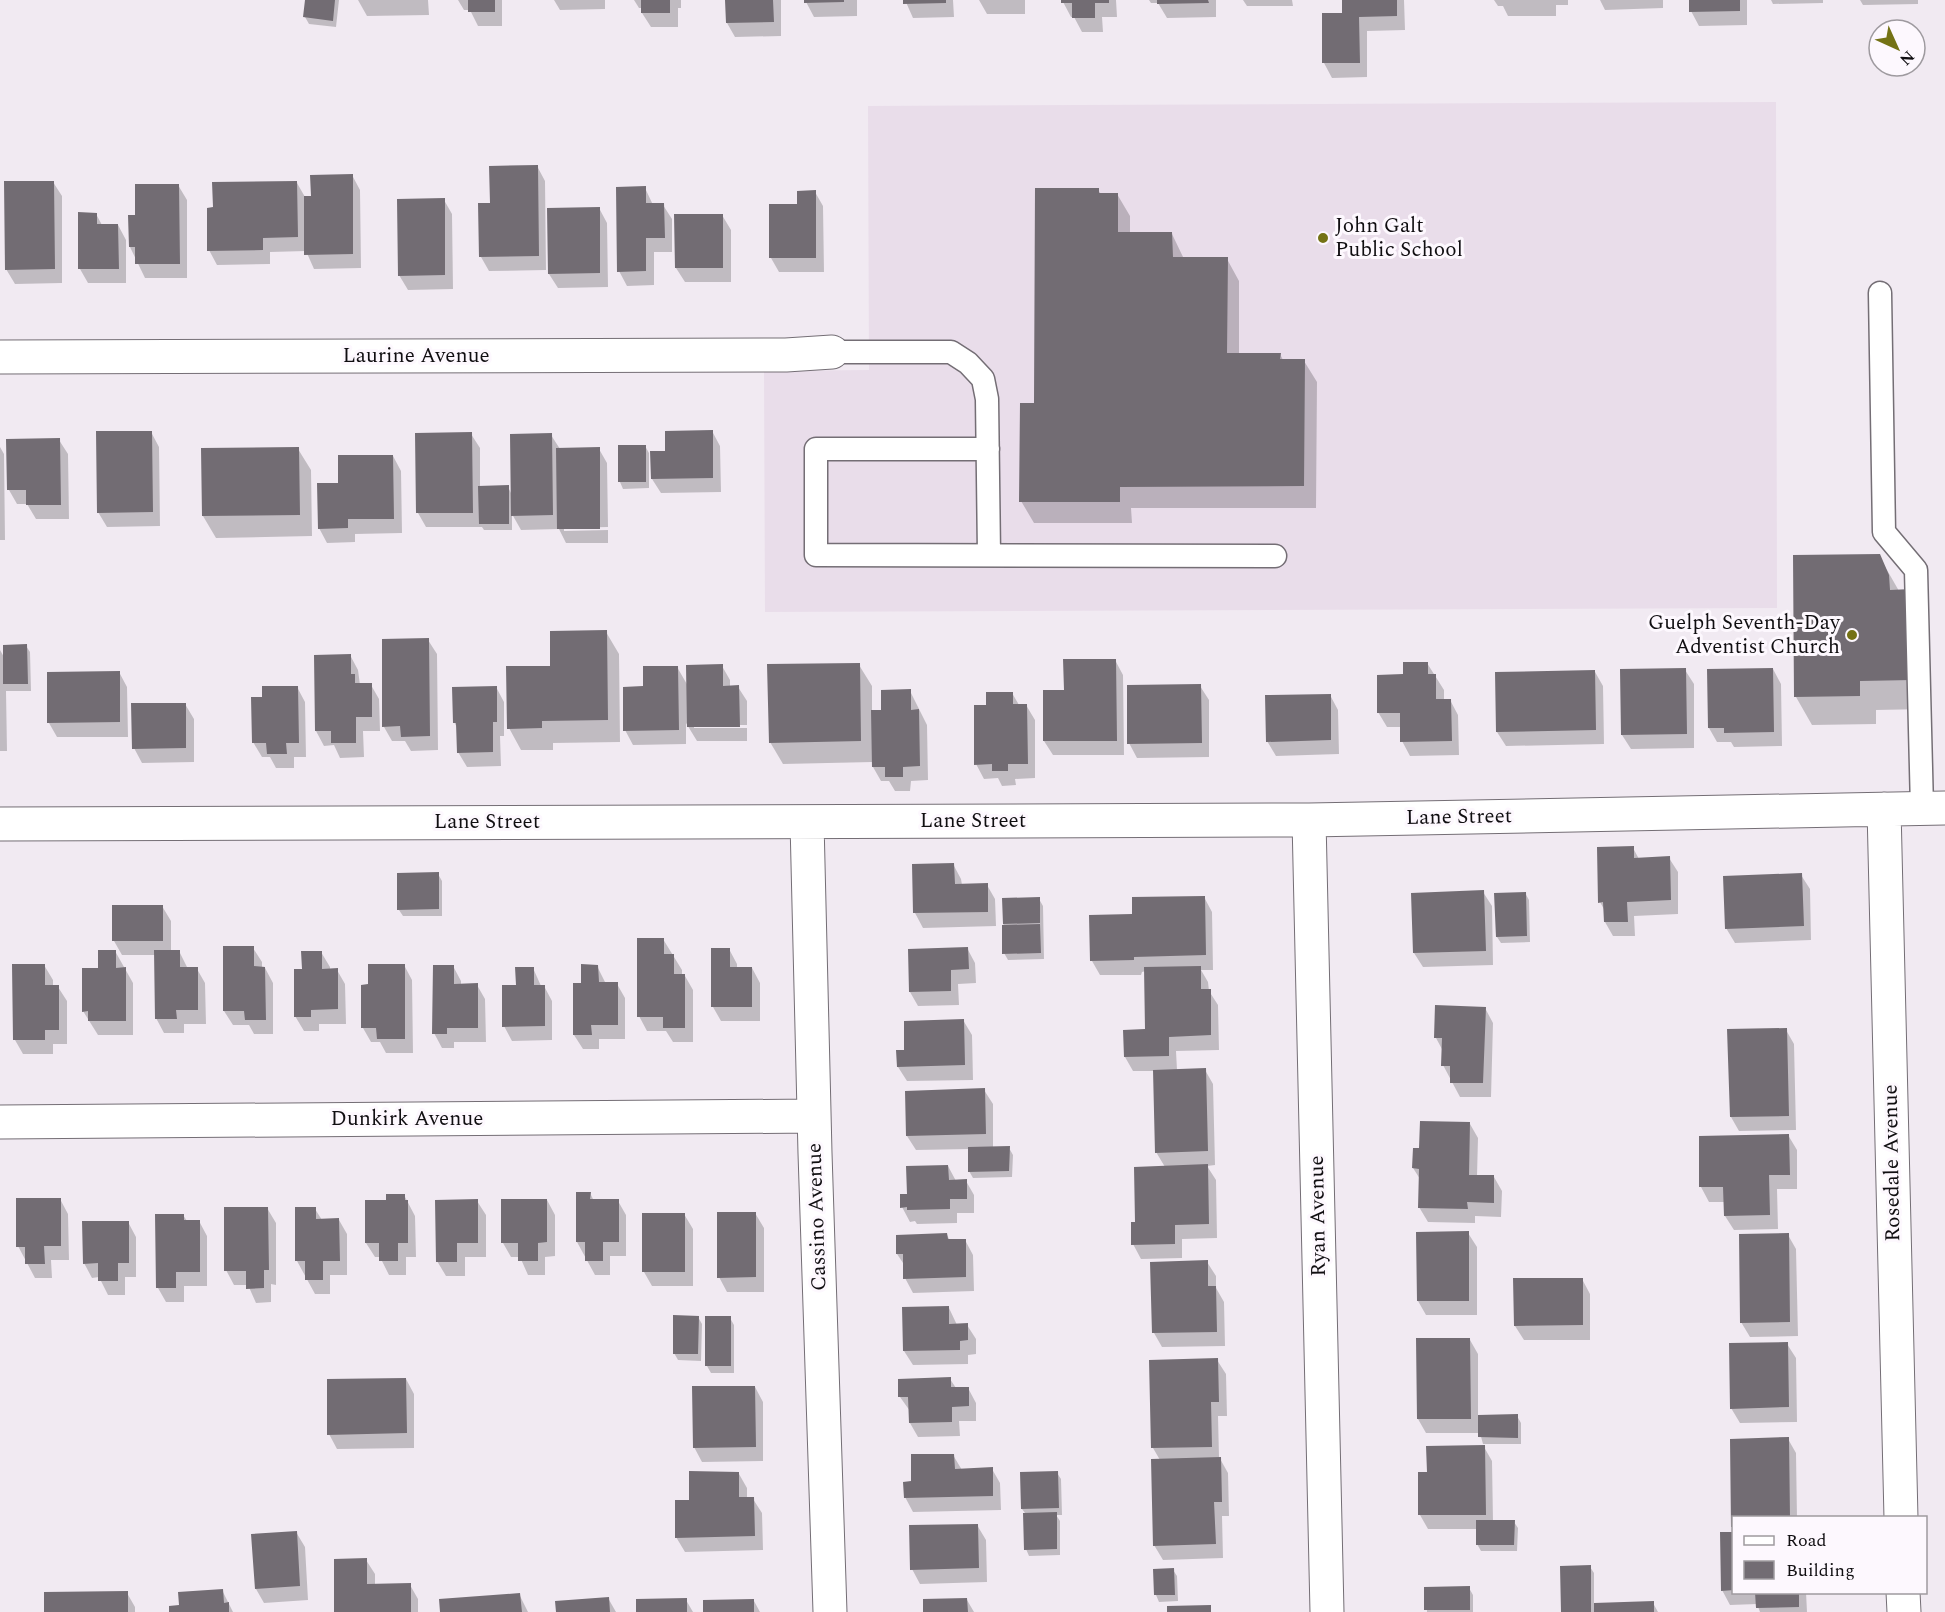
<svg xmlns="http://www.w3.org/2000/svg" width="1945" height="1612" font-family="Spectral,serif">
  <rect width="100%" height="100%" fill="#f1eaf2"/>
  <path fill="#e9ddea" d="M1776 102 1777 608 765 612 764 371 869 370 868 106Z"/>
  <path fill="#0003" d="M307 0H339L336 27 309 24 305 17Z
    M358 0H428L429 15 367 16Z
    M458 0H502V26H478L470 10H464Z
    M554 0H605V9L560 10Z
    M634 0H681V8H678V27H651L642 13V8H639Z
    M727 0H781V36L735 37 727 23Z
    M805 0H857V16L814 17Z
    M905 0H953L954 17 913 18Z
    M979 0H1025V14H987Z
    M1062 0H1116L1117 17H1102L1103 32H1082L1074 17H1071Z
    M1149 0H1216V17L1167 18 1158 3H1151Z
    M1243 0H1292L1293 6H1247Z
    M1343 0H1404L1405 30 1367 31V77L1332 78 1324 63 1323 14H1343Z
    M1494 0H1568V5H1556V16H1508L1503 6H1498Z
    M1600 0H1663V8L1605 10Z
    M1691 0H1747V25L1699 26 1691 11Z
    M1771 0H1823V3L1773 4Z
    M1860 0H1918V4L1863 5Z
    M537 166 545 181 546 270 489 271 481 257Z
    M352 175 360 190 361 268 314 269 306 251 270 252V264L217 265 209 250 297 183 305 197H312Z
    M53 182 62 196V283L15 284 6 269Z
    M178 185 187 200V278H145L130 247Z
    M645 188 653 205H663L672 219V252H654V285L627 286 619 271Z
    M1098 190 1101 194H1117L1130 216V234H1172L1184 259H1227L1239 281V354H1280L1283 360 1304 361 1317 382 1316 508H1131L1132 523H1034L1021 501 1035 404Z
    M815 192 823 206 824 272H779L771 258 799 205Z
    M444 200 452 214 453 289 408 290 399 275Z
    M599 208 607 223 608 287 558 288 549 274Z
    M96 214 102 225H118L126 240V283H88L80 269Z
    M722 215 731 230V282H685L676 268Z
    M712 431 720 446 721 492 661 493 652 479V452H666Z
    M151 432 159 447 160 526 107 527 98 512Z
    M471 434 480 448V487H508L512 495 551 435 560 449H599L607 463 608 527 564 528V531L608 530V543H566L559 529 521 530 512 514V530H484L482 527H426L418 513Z
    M59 440 68 454 69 519H36L27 504H17L9 490Z
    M645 446 649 453V488L623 489 620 482Z
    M0 447 4 454 5 540H0Z
    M298 449 311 470 312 536 216 538 203 516Z
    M393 456 401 471 402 533 355 534V542L327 543 319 528 340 484Z
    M1879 556 1899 591 1927 709 1876 710V724L1812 725 1796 697Z
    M606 632 619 654 620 742 553 743V750H521L509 728 552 667Z
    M428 640 437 654 438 750 411 751 405 741H392L384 727Z
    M26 646 30 652 31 691H6L7 751H0V650L4 657Z
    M350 655 358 670 360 685H371L379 699 380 731H363L364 757 340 758 334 745 324 746 316 731 315 656Z
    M1115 660 1123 675 1124 755H1053L1044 741V692L1065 691Z
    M1427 663 1444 690V700H1450L1458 715 1459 755 1410 756 1402 741V727H1387L1378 712 1404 676Z
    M859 665 872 686V712H882L910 691 927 725 928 780 911 781 910 791H895L889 781H881L873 767V762L783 764 770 742Z
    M722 666 730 680V687H738L747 701V725H694V728H747V741H697L686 723V744L633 745 625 730 645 688 677 667 688 686Z
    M1773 669 1781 684 1782 746 1734 747 1731 742H1717L1709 728Z
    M1685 670 1694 684V748L1631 749 1622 735Z
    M119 672 127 687 128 737H57L49 723 48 673Z
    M1595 672 1603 686 1604 744 1506 746 1497 732Z
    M1200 686 1209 700V757L1137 758 1129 743Z
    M297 687 305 702 306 757H294V768H276L270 757H262L253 742 264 698Z
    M496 687 504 702V736H500L501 766 467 767 458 752V729L454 722Z
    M1012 693 1019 705H1026L1035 720V778L1015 779 1016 785 1002 786 998 778 984 779 976 764 987 706Z
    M1330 695 1338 710 1339 754 1276 756 1267 741Z
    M185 704 194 719V762L142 763 134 748Z
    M1633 848 1639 859 1669 858 1678 872V914L1634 916 1635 936H1613L1605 922V911L1600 902Z
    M953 864 961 879 962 885H987L995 899 996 926 923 928 915 913 914 866Z
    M438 874 442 881V916H403L399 910Z
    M1801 875 1810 889 1811 940 1735 943 1726 928Z
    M1483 892 1492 906 1493 965 1423 967 1414 953Z
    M1525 893 1529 900 1530 942 1501 943 1497 937Z
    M1204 897 1212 912 1213 970H1201L1208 982 1209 991 1218 1005 1219 1050 1176 1051 1177 1070H1205L1213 1084 1215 1165 1207 1166 1216 1180 1217 1238 1182 1239V1258L1141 1259 1133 1244 1136 1224 1165 1167 1156 1152 1154 1071H1133L1125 1057 1147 1031 1146 971 1142 972 1141 975H1100L1092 961 1134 916Z
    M1039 899 1043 906 1044 959 1008 960 1004 953 1003 900Z
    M162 906 171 921V952L179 951 188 969H197L205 983 206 1024H184V1033H164L156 1018V955H122L114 941Z
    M663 939 682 970V976H685L693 990V1042H673L666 1031H647L639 1016Z
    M253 948 262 962V968H265L273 983V1034H254L249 1025H233L224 1011Z
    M967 948 975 963 976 983 958 984 959 1005 918 1006 910 992Z
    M729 949 737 964V968H752L760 983V1021H721L713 1007Z
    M115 951 133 983V1035H98L83 1011 100 969Z
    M321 952 330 967V970H337L345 984 346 1024H319V1031H304L295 1016 303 970Z
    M44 965 53 980V987H58L67 1001V1044H53V1054H23L15 1040Z
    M404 965 412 980 413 1053H386L380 1042H371L363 1028 370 986Z
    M453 966 461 981V985H477L485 999 486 1042H454V1048H442L434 1033Z
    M597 966 606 984H617L625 998V1039H599V1049H583L574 1035 583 984Z
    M533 968 541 986H544L552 1001V1040L512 1041 504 1026 517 986Z
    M1485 1008 1493 1023 1491 1097H1460L1443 1065V1051L1436 1038Z
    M963 1020 972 1035 973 1080 907 1081 898 1067 906 1052Z
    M1786 1030 1794 1044 1796 1130 1739 1131 1731 1117Z
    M984 1090 993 1104V1148H1009L1013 1155 1012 1177 973 1178 969 1171V1149L916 1150 907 1136Z
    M1470 1124 1478 1138 1477 1176 1494 1177 1502 1191 1501 1217 1475 1216V1223L1428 1222 1419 1207 1420 1179 1413 1168 1421 1150Z
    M1788 1135 1797 1150V1189H1777L1778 1229 1734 1230 1725 1216V1202H1709L1701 1187 1700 1137Z
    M948 1166 956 1181H966L974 1195V1213H957V1223L917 1224 915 1221 910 1222 902 1207 908 1195Z
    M590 1193 594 1201H618L626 1215V1256H610V1275H595L577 1242Z
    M404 1195 415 1216 416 1257H406V1275H389L380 1257H375L366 1243 387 1201Z
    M60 1199 68 1214 69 1260H51L52 1278H35L18 1246Z
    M547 1200 555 1215V1256L545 1257V1275H528L520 1257H511L503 1243Z
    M477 1201 486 1215V1257H465V1276H446L437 1261Z
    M267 1208 276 1223V1285L271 1284V1302L256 1303 248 1285H234L226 1270Z
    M315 1209 322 1220H339L347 1234V1275H330V1294H315L297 1261Z
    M755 1213 764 1228V1292H727L719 1277Z
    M684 1214 693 1229V1286H652L644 1272Z
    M183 1215 187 1221H199L207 1236V1286H184V1302H166L158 1288 157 1216Z
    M128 1222 136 1237V1277H125V1295H108L99 1277 92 1278 84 1263Z
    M1468 1233 1477 1247V1315H1426L1418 1301Z
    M947 1235 950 1241 965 1240 973 1255 974 1291 913 1293 905 1278V1266L897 1254Z
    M1788 1235 1796 1249 1798 1336 1750 1337 1741 1322Z
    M1207 1262 1216 1276V1288L1224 1302 1225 1346 1162 1347 1154 1333Z
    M1582 1279 1590 1294V1340H1524L1515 1326Z
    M949 1308 957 1325H967L976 1339V1354L968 1355V1364L913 1365 904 1351Z
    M698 1317 702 1324 701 1361 678 1360 674 1353Z
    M730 1318 734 1325V1373H711L707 1366Z
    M1470 1340 1478 1354V1416H1517L1521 1423V1444H1483L1480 1433H1426L1418 1419Z
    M1787 1344 1796 1358 1797 1422 1740 1423 1731 1408Z
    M1217 1360 1226 1374 1227 1416H1218L1219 1457 1228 1473 1229 1516H1222L1223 1558 1163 1560 1154 1545 1160 1460 1153 1448Z
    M406 1379 414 1394V1448L337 1449 329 1434Z
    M950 1379 956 1388H968L976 1403V1421H959L960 1436 918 1437 910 1423V1411L900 1397Z
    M755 1387 763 1402V1461L702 1462 694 1447Z
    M1788 1439 1796 1453 1797 1518H1734V1528L1732 1441Z
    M1484 1447 1492 1461 1493 1522H1514L1518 1528 1517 1551H1481L1477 1544V1529H1428L1420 1515 1428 1473Z
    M953 1455 962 1470 992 1469 1000 1483 1001 1510 913 1512 905 1497 913 1482Z
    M1057 1473 1061 1479 1062 1515H1056L1060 1521V1555L1029 1556 1026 1549 1025 1513 1022 1509Z
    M739 1474 747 1488V1498L753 1499 762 1513 763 1550 685 1552 676 1537 691 1502Z
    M977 1525 986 1540 987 1582 920 1584 912 1569Z
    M296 1532 305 1547 308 1600 264 1603 256 1589Z
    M1734 1533V1592H1806L1807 1612H1760L1757 1604 1730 1605 1722 1590Z
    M366 1560 375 1574V1585H410L418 1599V1612H336Z
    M1590 1567 1594 1573V1604L1653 1603 1658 1612H1562Z
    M1173 1570 1177 1576 1178 1601 1159 1602 1156 1595Z
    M1426 1588H1469L1473 1595V1612H1427Z
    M222 1590 233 1612H171Z
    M127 1593 135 1607V1612H46Z
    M519 1594 528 1612H441Z
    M608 1598 616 1612H557Z
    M686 1600 693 1612H638Z
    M967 1600 974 1612H925Z
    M754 1601 760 1612H705Z"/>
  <path fill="#726c73" d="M305 0H335L333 21 303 17Z
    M468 0H495V12H468Z
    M641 0H670V13H641Z
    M725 0H773L774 22 726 23Z
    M804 0H844V2L804 3Z
    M903 0H946V3L903 4Z
    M1061 0H1109V3H1095V18H1072V3H1061Z
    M1157 0H1208L1209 3 1157 4Z
    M1342 0H1397V16L1359 17 1360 63H1322V13H1342Z
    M1689 0H1740V11L1689 12Z
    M538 165 539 256 479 257 478 203H490L489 166Z
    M353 174V254L304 255V196H311L310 175Z
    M4 181H54L55 269 5 270Z
    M297 181 298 237 263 238V250L207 251V208L213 207 212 182Z
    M135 184H179L180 264H135V247H129L128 215H135Z
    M646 186V203H664L665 238H646V271L617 272 616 187Z
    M1035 188H1099V193H1118V232H1172L1173 257H1228L1227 353H1281L1280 359H1305L1304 486 1120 487V502H1019L1020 403H1034Z
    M816 190V258H769V204H797V191Z
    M445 198V275L398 276 397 199Z
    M600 207V273L548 274 547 208Z
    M78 212 97 213V224H118L119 269H78Z
    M674 214H723V268H675Z
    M713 430V478L651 479 650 451H665V431Z
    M96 431H152L153 512 97 513Z
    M472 432 473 513H416L415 433Z
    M552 433 553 515 511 516 510 434Z
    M60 438 61 505H26V490H7L6 439Z
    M618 445H646V482H618Z
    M299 447 300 515 202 516 201 448Z
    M600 447V529H557L556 448Z
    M338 455H393L394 519H348V528L318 529 317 483H338Z
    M509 485V524H479L478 486Z
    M1880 554 1889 575 1890 590 1911 589 1912 680 1860 681V696L1794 697 1793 555Z
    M607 630 608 720 542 721V728L507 729 506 666H550V631Z
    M429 638 430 736 401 737 400 726 382 727V639Z
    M27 644 28 684H3V645Z
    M351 654V674H355V683H372V717H356V743H331V731H315L314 655Z
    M1063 659H1116L1117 741H1043V690H1064Z
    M1403 662H1428V674H1436V699H1451L1452 741 1400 742V713H1377V675L1403 674Z
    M860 663 861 741 769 743 767 664Z
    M723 664V686L739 685 740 727H687L686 665Z
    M643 666H678L679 730 623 731V687L643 686Z
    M1686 668 1687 734 1621 735 1620 669Z
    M1773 668 1774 732 1724 733V728H1708L1707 669Z
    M1595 670 1596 730 1496 732 1495 672Z
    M120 671V722L47 723V672Z
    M1201 684 1202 743 1127 744V685Z
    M262 686H298L299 743H286L287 754H267L266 743H252L251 697H262Z
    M497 686V722H493V752L457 753 456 723H453L452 687Z
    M911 689V710L919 709 920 766 903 767V777H885V767H872L871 710H881V690Z
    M986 692H1013V704H1027L1028 764H1008V771H992V764L974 765V705H986Z
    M1331 694V740L1266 742 1265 695Z
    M131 703H186V748L132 749Z
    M1634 846V858L1670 856 1671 900 1627 902 1628 922H1604L1603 902 1598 903 1597 847Z
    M954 863 955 884 988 883V912L913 913 912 864Z
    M439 872V909L397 910V873Z
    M1802 873 1804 926 1725 929 1723 876Z
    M1484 890 1486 951 1413 953 1411 893Z
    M1526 892 1527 936 1496 937 1494 893Z
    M1205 896 1206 955 1134 957V960L1090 961 1089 915 1132 914V897Z
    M1040 897V923L1003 924 1002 898Z
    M112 905H163V941H112Z
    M1040 924 1041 953 1002 954V925Z
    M637 938H664V954H674V974H685V1028H663V1017H637Z
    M223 946H254V966L265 967 266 1020H245L244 1011H223Z
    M968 947 969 969 951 970V991L909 992 908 949Z
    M711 948H730V967H752V1007H711Z
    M98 950H116V968L126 967V1021H88V1011L82 1012V968H98Z
    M154 950H180V967H198V1010H176L177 1019H155Z
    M301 951H322V969L338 968V1009L311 1010V1017H294V969H302Z
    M12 964H45V985H59V1030H45V1040H13Z
    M368 964H405V1039H377L376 1028H361V985L368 984Z
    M581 964 598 965 599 982H618V1025H591L592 1035H573V983H581Z
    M433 965H454V984L478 983V1028H447V1034H432Z
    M1201 966V989H1211V1035L1169 1037V1056L1124 1057 1123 1030 1145 1029 1144 967Z
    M515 967H534V985H545V1026L502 1027V985H516Z
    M1435 1005 1486 1007 1483 1083H1450V1066H1441L1442 1038H1434Z
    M964 1019 965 1065 897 1067 896 1050H904V1021Z
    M1787 1028 1789 1116 1730 1117 1727 1029Z
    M1206 1068 1208 1151 1155 1153 1153 1070Z
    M985 1088 986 1134 906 1136 905 1091Z
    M1420 1121 1470 1122 1469 1175H1494V1203L1467 1202 1468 1209 1418 1208 1419 1169 1412 1168 1413 1148H1419Z
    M1789 1134 1790 1175H1769L1770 1215 1724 1216 1723 1187H1699V1136Z
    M1010 1146 1009 1171 968 1172V1147Z
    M1208 1164 1209 1224 1175 1225V1244L1131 1245V1222H1135L1134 1167Z
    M948 1165 949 1180 967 1179V1199H950V1209L907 1210V1207L900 1208V1194H907L906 1166Z
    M576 1192H591L590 1199H619V1242H603V1261H585V1242H576Z
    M386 1194H405V1200H408V1243H398V1261H379V1243H365V1200H386Z
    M16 1198H61V1246H44L45 1264H25V1247H16Z
    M478 1199V1243H457V1262H436L435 1200Z
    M501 1199H547V1242L538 1243V1261H518V1243H501Z
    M224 1207H268L269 1270H264V1288L246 1289V1271H224Z
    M295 1207H316V1219L339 1218 340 1261H323V1280H305V1261H295Z
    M717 1212H756V1277L717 1278Z
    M642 1213H685V1272H642Z
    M155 1214H184V1220H200V1272H176V1288H156Z
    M82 1221H129V1263H118V1281H98V1263L83 1264Z
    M1469 1231V1301H1417L1416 1232Z
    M947 1233 948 1239H966V1277L903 1279V1254H896V1235Z
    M1789 1233 1790 1322 1740 1323 1739 1234Z
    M1208 1260V1286H1216L1217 1332 1152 1333 1150 1262Z
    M1513 1278H1583V1325L1514 1326Z
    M949 1306V1324L968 1323V1340L960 1341V1350L903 1351 902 1307Z
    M673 1315 699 1316 698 1354H673Z
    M705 1316H731V1366H705Z
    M1416 1338H1470L1471 1419H1417Z
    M1788 1342 1789 1407 1730 1409 1729 1343Z
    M1218 1358 1219 1402H1211L1212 1447 1151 1448 1149 1360Z
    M951 1377V1387H969V1406L952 1407V1422L909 1423 908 1397H898V1379Z
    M406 1378 407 1433 327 1435V1379Z
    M692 1386H755L756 1447 693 1448Z
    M1518 1414V1438L1478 1437V1415Z
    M1789 1437 1790 1518H1734V1527H1731L1730 1439Z
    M1485 1445 1486 1515H1418V1472H1427L1426 1446Z
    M911 1454H954L955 1469 993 1467V1496L904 1498 903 1482 911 1481Z
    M1221 1457 1222 1502H1214L1216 1544 1153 1546 1151 1459Z
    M689 1471 739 1472V1497H754L755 1536 675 1538V1500H689Z
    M1058 1471 1059 1508 1021 1509 1020 1472Z
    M1057 1512V1549L1024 1550 1023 1513Z
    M1476 1520H1515L1514 1545H1476Z
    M978 1524 979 1568 910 1570 909 1525Z
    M297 1531 300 1586 255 1589 251 1534Z
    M1720 1532H1734V1590L1721 1591Z
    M367 1558V1584L411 1583V1612H334V1559Z
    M1591 1565V1612H1561L1560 1566Z
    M1174 1568 1175 1595H1154L1153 1569Z
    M1470 1586V1610H1424V1587Z
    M223 1589 224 1603 229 1602V1612H169V1606L179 1605 178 1592Z
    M128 1591V1612H44V1592Z
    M1755 1592H1799V1607L1756 1608Z
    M520 1593 522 1612H440L439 1599Z
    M609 1597 610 1612H556L555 1601Z
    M687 1598V1612H636V1599Z
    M967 1598 968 1612H923V1599Z
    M754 1599V1612H703V1600Z
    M1654 1601V1612H1594V1603Z
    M1211 1605V1612H1167V1606Z"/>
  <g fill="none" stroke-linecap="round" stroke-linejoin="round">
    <g stroke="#746e75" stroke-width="25">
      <path id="service" d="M1880 293 1884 532 1916 570 1922 808
        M832 352H951L968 363 983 379 987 399 989 554
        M988 449H816V555L1275 556"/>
    </g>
    <g stroke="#746e75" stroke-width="35">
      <path id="minor" d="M0 357 786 355 832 352
        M1884 809 1901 1518
        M1309 820 1327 1612
        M807 822 815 1153 830 1612
        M0 824 1309 820 1945 808
        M0 1122 814 1116
        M1903 1592 1904 1612"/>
    </g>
    <use href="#service" stroke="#fff" stroke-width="22"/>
    <use href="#minor" stroke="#fff" stroke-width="33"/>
  </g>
  <g fill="#747215" stroke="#fdf8fe" stroke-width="2">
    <circle cx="1323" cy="238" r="6"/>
    <circle cx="1852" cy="635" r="6"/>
  </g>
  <g text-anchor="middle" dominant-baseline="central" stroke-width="6" stroke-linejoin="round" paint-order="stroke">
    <g font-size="21" fill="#100e11" stroke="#fdf8fe" text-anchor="start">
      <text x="1335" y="226">John Galt<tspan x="1335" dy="24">Public School</tspan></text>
      <text x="1840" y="623" text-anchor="end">Guelph Seventh-Day<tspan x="1840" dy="24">Adventist Church</tspan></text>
    </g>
    <g font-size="21" fill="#100e11" stroke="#fdf8fe">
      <text x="416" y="356">Laurine Avenue</text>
      <text transform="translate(1459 817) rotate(-1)">Lane Street</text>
      <text x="973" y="821">Lane Street</text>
      <text x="487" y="822">Lane Street</text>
      <text x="407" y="1119">Dunkirk Avenue</text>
      <text transform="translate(1892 1163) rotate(-91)">Rosedale Avenue</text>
      <text transform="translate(1318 1216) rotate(-91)">Ryan Avenue</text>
      <text transform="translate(817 1217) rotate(-92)">Cassino Avenue</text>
    </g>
  </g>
  <rect x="1732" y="1516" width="195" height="78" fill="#fdf8fe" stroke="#9e9a9f" stroke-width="1.5"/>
  <rect x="1744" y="1536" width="30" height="9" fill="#ffffff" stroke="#9e9a9f" stroke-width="1.5"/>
  <text x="1786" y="1546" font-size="18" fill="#100e11">Road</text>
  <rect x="1744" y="1561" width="30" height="18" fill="#726c73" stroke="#9e9a9f" stroke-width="1.5"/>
  <text x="1786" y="1576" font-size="18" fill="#100e11">Building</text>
  <g transform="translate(1897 48) rotate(135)"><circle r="28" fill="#fdf8fe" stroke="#9e9a9f" stroke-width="1.5"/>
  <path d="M0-4.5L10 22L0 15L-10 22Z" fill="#747215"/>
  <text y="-9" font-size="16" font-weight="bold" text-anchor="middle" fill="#100e11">N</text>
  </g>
</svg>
